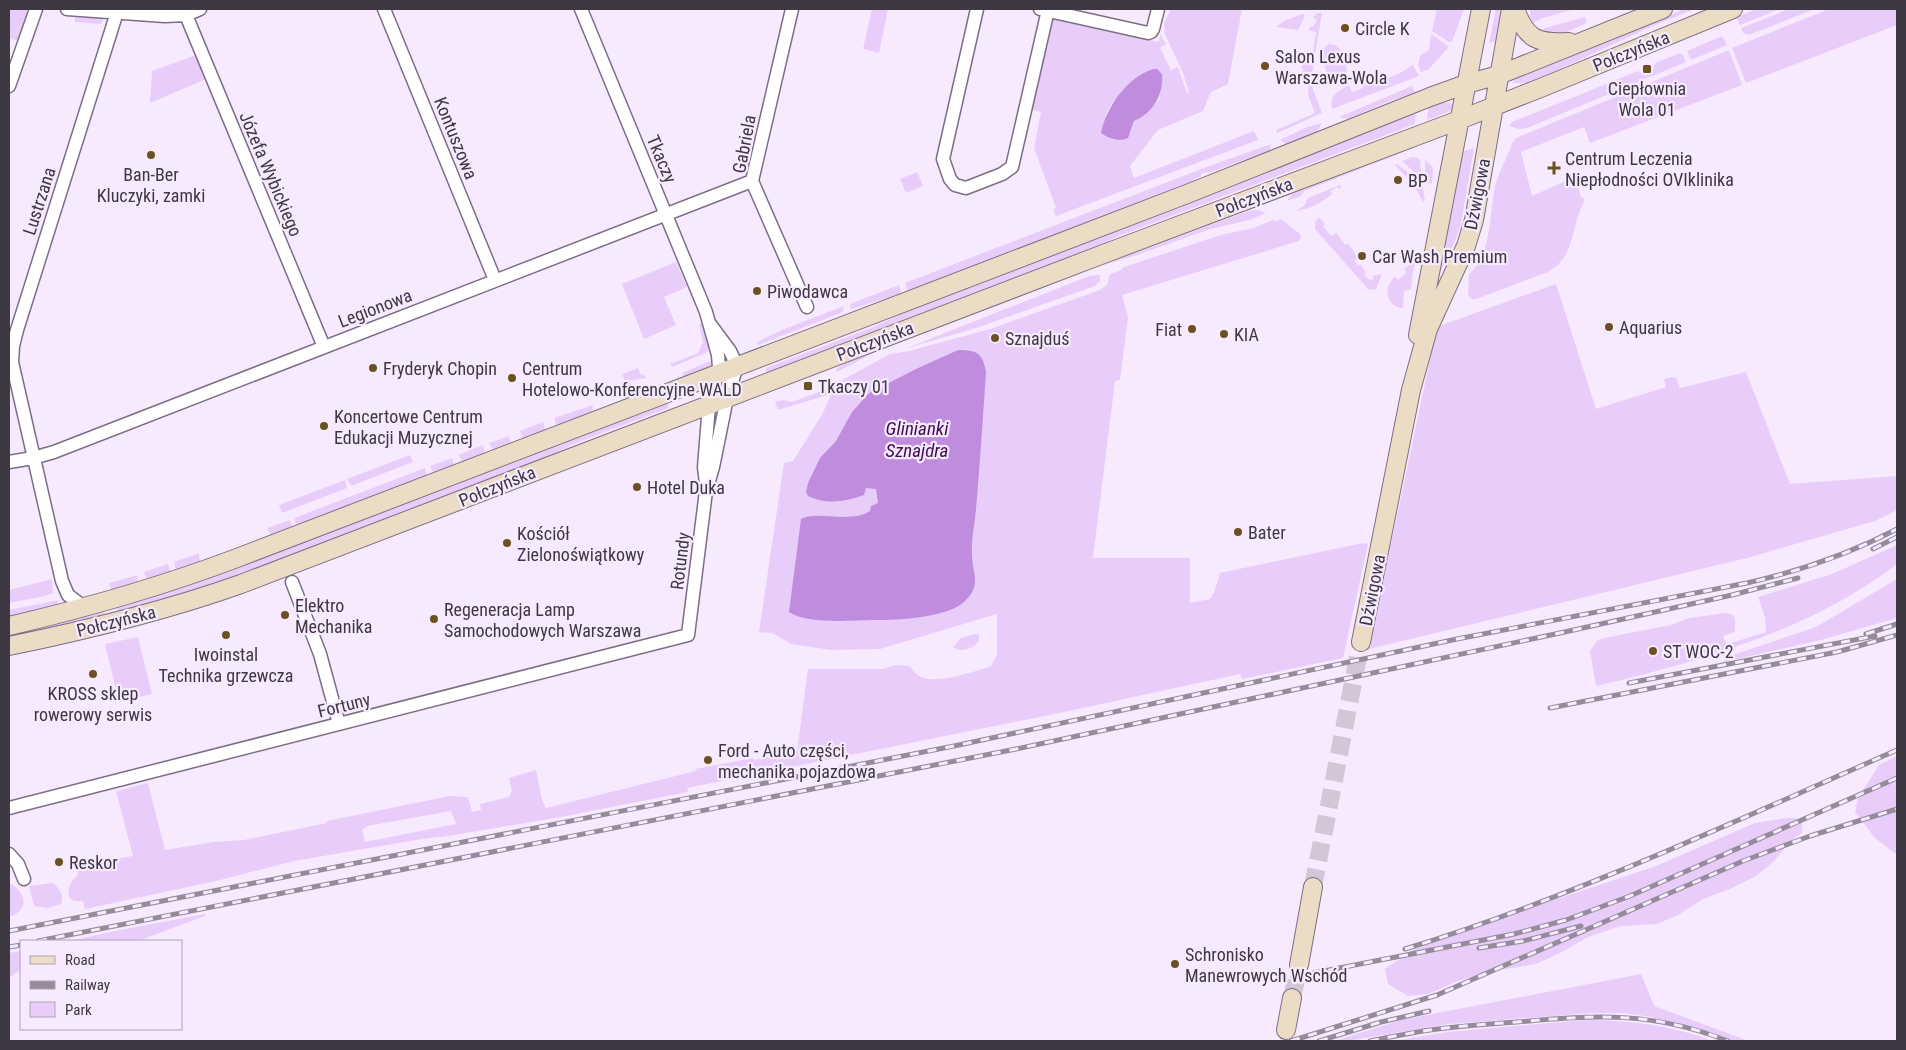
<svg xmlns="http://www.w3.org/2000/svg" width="1906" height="1050" font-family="'Roboto Condensed',sans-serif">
  <rect width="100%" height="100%" fill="#f7eaff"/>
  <path fill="#e8cdfa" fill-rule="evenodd" d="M9 9H26L28 14 22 42 9 38Z
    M872 9H888L879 53 863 49Z
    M1171 9H1242L1228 84 1211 92 1203 111 1158 130 1130 166 1134 178 1254 131 1258 140 1056 216 1053 209 1056 208 1034 148 1041 112 1029 109 1051 21 1057 18 1159 42 1160 34 1166 44 1160 48 1171 70 1178 67 1187 93 1189 92 1183 73 1165 34 1164 23ZM1162 80 1159 100 1141 117 1134 121 1131 131 1123 140 1107 137C1097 95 1131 93 1162 80Z
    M1437 9H1464L1452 42H1449L1432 31Z
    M1496 9H1505L1499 40 1489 43Z
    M1530 9H1575L1543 18 1533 23 1530 16Z
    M1684 9H1695L1648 28 1530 83H1513L1514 80Z
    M1757 9H1780L1740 25 1736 17Z
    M1789 9H1815L1749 35 1743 33 1741 28Z
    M1829 9H1897V25L1746 83 1732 48Z
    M1317 13H1322L1311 79 1312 87 1322 113 1277 133 1276 130 1315 113 1308 95 1309 80H1305L1301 65 1303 63 1311 64 1316 32 1309 30V29L1310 27H1313L1317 20 1313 17Z
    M1302 14H1304L1305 16 1298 30 1276 27 1284 21Z
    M75 15 97 17 103 19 101 24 75 22Z
    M1585 17 1587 23 1557 36 1537 34 1545 28Z
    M1431 34 1447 45 1448 48 1428 70 1421 72 1418 65 1420 56 1429 50Z
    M1722 36 1727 45 1691 60 1687 51Z
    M1328 44 1336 45 1343 53 1347 71 1346 75 1330 78 1328 77C1326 67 1318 51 1328 44Z
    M1729 50 1742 85 1590 143 1584 127 1521 152 1532 196 1570 179 1577 183 1581 197 1585 199C1570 226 1577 255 1548 272L1476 299H1472L1468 295 1469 274C1493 254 1489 210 1496 183 1500 169 1508 157 1512 143L1516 138Z
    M1680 53 1683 55 1686 62 1527 128 1519 129 1509 126 1512 122 1638 71 1643 74 1653 70 1655 63Z
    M196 55 206 79 150 103 152 71Z
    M1413 65 1419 76 1332 109C1329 95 1338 91 1349 85L1352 92 1363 88 1360 80 1368 78 1379 82 1400 73Z
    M1412 86 1415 93 1392 100 1347 119 1339 117Z
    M1436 102 1450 103 1454 106 1453 110 1427 120 1429 103Z
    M1416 108 1415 124 1116 237 1071 260 766 378V368L873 327 934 299Z
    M1322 123 1317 132 1286 144 1280 140 1307 127Z
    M1271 144 1270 151 1208 173 1207 172 1201 174V176L1179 189 949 278 909 291 907 289 905 283 1212 165Z
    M1414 147V148L1304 191 1301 196 1287 201 1292 194Z
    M1474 148 1461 224 1455 241 1439 275H1437L1461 152Z
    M1412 157 1418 158 1420 160 1422 179 1402 161Z
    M1425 160 1433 167 1432 184 1425 181Z
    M1397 164 1422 183 1425 201 1423 202 1414 185 1395 165Z
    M917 172 923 186 906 193 900 179Z
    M1340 185 1341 187 1339 189 1337 187 1331 191 1332 194C1322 202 1309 210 1295 211L1304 206 1308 198Z
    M1258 210 1266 213 1250 220 1210 229 1137 255 1080 272 881 349 837 372 836 369 864 353 1083 268 1144 250 1248 211Z
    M1319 217 1325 224 1323 226 1331 236 1337 233 1345 245 1348 243 1358 258 1355 261 1358 266 1360 264 1366 272 1364 274 1370 281 1374 278 1372 276 1382 274 1376 289 1369 290 1315 229V222Z
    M1281 219 1300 234 1301 238 1299 241 1122 295 1128 317 1120 380 1115 381 1093 558H1190V603L1210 599 1214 593 1220 573 1363 543 1368 544 1343 658 1242 679 1240 674 1069 711 687 788 688 792 561 817 448 836 422 839 294 861 216 881 85 909 83 901H75L70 899C66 889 70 882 78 875V865L133 856 116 791 148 783 165 850 214 842 244 840 327 823V821L450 796 468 797 472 812 481 810 480 804 509 797 512 790 509 778 536 770 542 800 546 808 696 771 695 769 753 758 754 760 797 751 808 669H883L895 665 910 666C913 670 916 675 921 677 939 684 973 672 991 666L997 654V614L880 649 831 650 791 644 772 633 759 632 784 463 793 461 823 413 831 394 778 410 775 402 783 400 792 402 824 390 890 354 909 351 990 329 1100 290 1107 285 1110 274 1119 271 1124 267 1221 235 1254 228 1273 220 1277 221ZM451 811 456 824 365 842 362 830 367 826Z
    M1417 252 1418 256 1413 271 1411 289 1404 291 1403 308C1385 306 1383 288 1395 276L1398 280 1407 272 1404 269 1413 261Z
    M676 262 687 287 664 297 676 325 644 339 622 284Z
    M1100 275V281L1095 286 976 328 907 348 1089 276Z
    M1556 284 1596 409 1666 387 1664 379 1672 377 1676 378 1680 388 1746 372 1790 484 1897 476V510L1875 521 1747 558 1369 649 1436 331 1442 325Z
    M899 285 901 291 900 294 851 309 850 304Z
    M844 306 843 312 758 345 757 342 782 330Z
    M701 323 708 345V352L672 367 670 364 698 353 703 342 699 324Z
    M715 359 709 370 676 382 678 375 680 379 684 378 682 373Z
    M638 368 641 375 644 374 646 378 628 381 617 385 625 381 622 374Z
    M668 399V408L576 443 500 479 288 560 118 615 116 605Z
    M593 405 591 415 558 426 556 424 554 418Z
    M543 422 545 428 544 433 528 440 523 439 520 431Z
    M509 436 511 443 509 446 494 451 489 443Z
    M483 445 485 455 465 464 458 455Z
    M410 455 413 462 351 486 347 479Z
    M452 458 454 465 453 469 434 474 430 466Z
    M425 468 427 477 298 527 294 518Z
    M345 480 347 488 282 513 279 505Z
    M290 520 293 529 271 537 267 528Z
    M1897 545V564C1834 612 1767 638 1692 661 1660 670 1628 679 1596 686L1590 651 1597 641 1604 638 1671 625 1689 618 1726 613 1733 615 1735 619V632L1723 636 1726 643H1731L1766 632 1765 617 1758 597 1832 574Z
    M199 553 200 563 176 570 174 562Z
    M168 564 171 573 149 581 146 578 144 572Z
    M137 575 138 584 112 593 109 583Z
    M52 579 53 593 45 596 9 603V590Z
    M1897 579V618L1821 640 1724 662V658L1816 627Z
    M59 600 55 607 9 620V610Z
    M103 609 106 619 9 640V633Z
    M975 634 979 635V641C973 649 961 653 953 647L961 638Z
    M138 637 152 694 119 702 105 644Z
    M1897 756V855L1875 838 1855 812 1858 798 1879 765Z
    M1786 818H1796L1802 823V833L1794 838 1772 863 1756 876 1730 889 1703 899 1678 915 1657 924 1621 926 1588 937 1562 952 1536 964 1493 971 1458 981 1428 994 1408 996 1388 984 1385 969 1414 949 1443 937 1656 866 1755 823Z
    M9 883C27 892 30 910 9 917Z
    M53 883C60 890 64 894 61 904L47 908 34 906 29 886Z
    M205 914V916L138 941H71L110 932Z
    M21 951V969L9 978V953Z
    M1641 974 1654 1006 1749 1041H1734L1711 1032 1652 1017 1624 1013H1593L1448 1024 1347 1041H1334L1401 1020Z
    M1583 1020C1628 1020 1671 1025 1713 1041H1392L1448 1032Z"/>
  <path fill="#c08dde" d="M1153 69H1157L1162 74C1164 94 1153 113 1134 121L1128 138C1120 142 1109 139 1101 133 1106 108 1126 78 1153 69Z
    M958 350C977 350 983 353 986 372 983 417 980 463 976 509 975 524 971 539 972 554 972 573 982 584 966 600 950 618 898 620 875 620 852 620 808 625 789 612L801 519C815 510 851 524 870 511L871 506 878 503 876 489 866 488 864 495C845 502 826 505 808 496L806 492 808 483 820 458 836 441 852 412 869 393 916 369Z"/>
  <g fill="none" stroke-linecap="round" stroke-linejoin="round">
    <path stroke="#d2c6d9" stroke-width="18" stroke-dasharray="18 9" stroke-linecap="butt" d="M1313 887 1361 642
      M1292 998 1299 965"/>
    <g stroke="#7c6f85" stroke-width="15">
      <path id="minor" d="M67 9 165 16 186 15 200 9
        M384 9 495 280
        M581 9 706 312 718 355 719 367 709 405 704 467 706 483
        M792 9 752 181 807 307
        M977 9 943 159 950 179 955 185 966 188 1002 174 1012 167 1048 10
        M1040 9 1148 33 1151 32 1153 29 1158 9
        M186 15 324 347
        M9 86 36 9
        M9 462 33 458 54 452 752 181
        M292 582 320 654 339 724
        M84 607 68 595 62 581 12 362 13 346 17 330 118 9
        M9 808 688 635 706 491 713 467 727 398 737 366 730 351 710 324
        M9 854 18 864 24 879"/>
    </g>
    <g stroke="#7c6f85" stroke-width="20">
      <path id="secondary" d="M1515 9C1526 39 1537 44 1569 42
        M1418 335 1481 9
        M9 626C86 608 163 586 237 558L1187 194 1430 97 1466 84 1499 75 1663 9
        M1361 642 1411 390 1428 329 1466 246 1474 220 1511 9
        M9 646C87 630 165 611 241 584L1106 253 1459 120 1543 87 1733 9
        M1299 965 1313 887
        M1286 1030 1292 998"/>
    </g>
    <use href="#minor" stroke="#fff" stroke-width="12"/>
    <use href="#secondary" stroke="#ebddc5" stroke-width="18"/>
    <g stroke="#958c9b" stroke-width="5">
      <path id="rail" d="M1873 549 1897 537
        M1866 634 1897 624
        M1629 683 1875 636
        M1550 708 1837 652 1897 635
        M9 931 954 746 1457 639 1747 583C1800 571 1849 554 1897 529
        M38 941 1016 749 1560 633 1732 595 1798 578
        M9 947 21 945
        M1479 948 1523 941 1581 926
        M1405 949C1574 897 1735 821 1897 750
        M1293 977 1514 934 1566 920 1630 896 1897 778
        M1291 1041 1437 995 1743 861 1810 836 1897 809
        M1319 1041 1381 1022 1429 1011
        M1370 1041C1390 1037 1410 1033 1430 1030 1459 1026 1488 1024 1517 1022 1597 1015 1651 1011 1728 1041"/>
    </g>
    <use href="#rail" stroke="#f7eaff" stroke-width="3" stroke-dasharray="9" stroke-linecap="butt"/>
  </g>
  <g fill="#6b5022" stroke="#f7eaff" stroke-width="2">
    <circle cx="1345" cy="28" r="5"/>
    <circle cx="1265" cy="66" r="5"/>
    <rect x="1642" y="64" width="10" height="10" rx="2.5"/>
    <circle cx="151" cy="155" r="5"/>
    <path d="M1551.5 160.5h5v5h5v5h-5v5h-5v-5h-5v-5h5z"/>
    <circle cx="1398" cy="180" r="5"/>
    <circle cx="1362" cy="256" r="5"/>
    <circle cx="757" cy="291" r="5"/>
    <circle cx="1609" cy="327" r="5"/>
    <circle cx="1192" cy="329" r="5"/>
    <circle cx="1224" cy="334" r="5"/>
    <circle cx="995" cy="338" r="5"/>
    <circle cx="373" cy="368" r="5"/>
    <circle cx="512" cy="378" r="5"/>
    <rect x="803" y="381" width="10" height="10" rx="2.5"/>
    <circle cx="324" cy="426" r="5"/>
    <circle cx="637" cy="487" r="5"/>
    <circle cx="1238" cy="532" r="5"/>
    <circle cx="507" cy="543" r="5"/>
    <circle cx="285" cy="615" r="5"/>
    <circle cx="434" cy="619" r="5"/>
    <circle cx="226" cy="635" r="5"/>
    <circle cx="1653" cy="651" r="5"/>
    <circle cx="93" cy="674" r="5"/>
    <circle cx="708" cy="760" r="5"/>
    <circle cx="59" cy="862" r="5"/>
    <circle cx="1175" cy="964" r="5"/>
  </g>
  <g text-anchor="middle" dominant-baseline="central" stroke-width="4.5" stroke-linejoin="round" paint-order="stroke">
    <g font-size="18" fill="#3e3842" stroke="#f7eaff" text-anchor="start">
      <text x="1355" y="28">Circle K</text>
      <text x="1275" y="56">Salon Lexus<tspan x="1275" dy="21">Warszawa-Wola</tspan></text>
      <text x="1647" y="88" text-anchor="middle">Ciepłownia<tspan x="1647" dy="21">Wola 01</tspan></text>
      <text x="1565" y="158">Centrum Leczenia<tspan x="1565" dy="21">Niepłodności OVIklinika</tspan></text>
      <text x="151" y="174" text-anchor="middle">Ban-Ber<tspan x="151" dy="21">Kluczyki, zamki</tspan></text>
      <text x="1408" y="180">BP</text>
      <text x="1372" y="256">Car Wash Premium</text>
      <text x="767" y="291">Piwodawca</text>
      <text x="1619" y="327">Aquarius</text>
      <text x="1182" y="329" text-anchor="end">Fiat</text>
      <text x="1234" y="334">KIA</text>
      <text x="1005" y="338">Sznajduś</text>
      <text x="383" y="368">Fryderyk Chopin</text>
      <text x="522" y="368">Centrum<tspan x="522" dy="21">Hotelowo-Konferencyjne WALD</tspan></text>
      <text x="818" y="386">Tkaczy 01</text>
      <text x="334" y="416">Koncertowe Centrum<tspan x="334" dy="21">Edukacji Muzycznej</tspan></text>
      <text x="647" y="487">Hotel Duka</text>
      <text x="1248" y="532">Bater</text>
      <text x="517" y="533">Kościół<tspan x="517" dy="21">Zielonoświątkowy</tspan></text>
      <text x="295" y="605">Elektro<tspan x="295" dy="21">Mechanika</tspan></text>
      <text x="444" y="609">Regeneracja Lamp<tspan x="444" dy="21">Samochodowych Warszawa</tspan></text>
      <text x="1663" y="651">ST WOC-2</text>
      <text x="226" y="654" text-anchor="middle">Iwoinstal<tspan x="226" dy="21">Technika grzewcza</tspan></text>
      <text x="93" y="693" text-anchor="middle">KROSS sklep<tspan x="93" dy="21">rowerowy serwis</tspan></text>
      <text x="718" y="750">Ford - Auto części,<tspan x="718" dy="21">mechanika pojazdowa</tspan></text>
      <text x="69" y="862">Reskor</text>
      <text x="1185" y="954">Schronisko<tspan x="1185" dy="21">Manewrowych Wschód</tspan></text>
    </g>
    <g font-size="18" fill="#3e3842" stroke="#f7eaff">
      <text transform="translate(1631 51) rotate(-22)">Połczyńska</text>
      <text transform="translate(456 138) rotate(68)">Kontuszowa</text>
      <text transform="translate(744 144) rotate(-79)">Gabriela</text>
      <text transform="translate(662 159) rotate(67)">Tkaczy</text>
      <text transform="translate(271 174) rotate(67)">Józefa Wybickiego</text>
      <text transform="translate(1477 194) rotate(-79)">Dźwigowa</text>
      <text transform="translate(1254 197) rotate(-21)">Połczyńska</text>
      <text transform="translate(39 201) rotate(-72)">Lustrzana</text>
      <text transform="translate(375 308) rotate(-21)">Legionowa</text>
      <text transform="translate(875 341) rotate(-21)">Połczyńska</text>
      <text transform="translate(497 486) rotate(-22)">Połczyńska</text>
      <text transform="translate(680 561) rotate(-83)">Rotundy</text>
      <text transform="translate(1372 590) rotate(-79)">Dźwigowa</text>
      <text transform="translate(116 621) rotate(-14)">Połczyńska</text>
      <text transform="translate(344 705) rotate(-14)">Fortuny</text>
    </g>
    <g font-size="19" font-style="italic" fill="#3f0d56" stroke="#f7eaff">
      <text x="917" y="428">Glinianki<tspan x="917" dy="22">Sznajdra</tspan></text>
    </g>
  </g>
  <rect width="1906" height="1050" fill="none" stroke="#3e3842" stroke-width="20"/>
  <rect x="20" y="940" width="162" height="90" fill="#f7eaff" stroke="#ada3b3"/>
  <rect x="30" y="956" width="25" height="8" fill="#ebddc5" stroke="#ada3b3"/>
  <text x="65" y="965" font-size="15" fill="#3e3842">Road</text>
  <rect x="30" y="981" width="25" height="8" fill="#958c9b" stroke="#ada3b3"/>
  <text x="65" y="990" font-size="15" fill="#3e3842">Railway</text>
  <rect x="30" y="1002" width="25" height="15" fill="#e8cdfa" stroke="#ada3b3"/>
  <text x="65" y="1015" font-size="15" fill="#3e3842">Park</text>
</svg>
